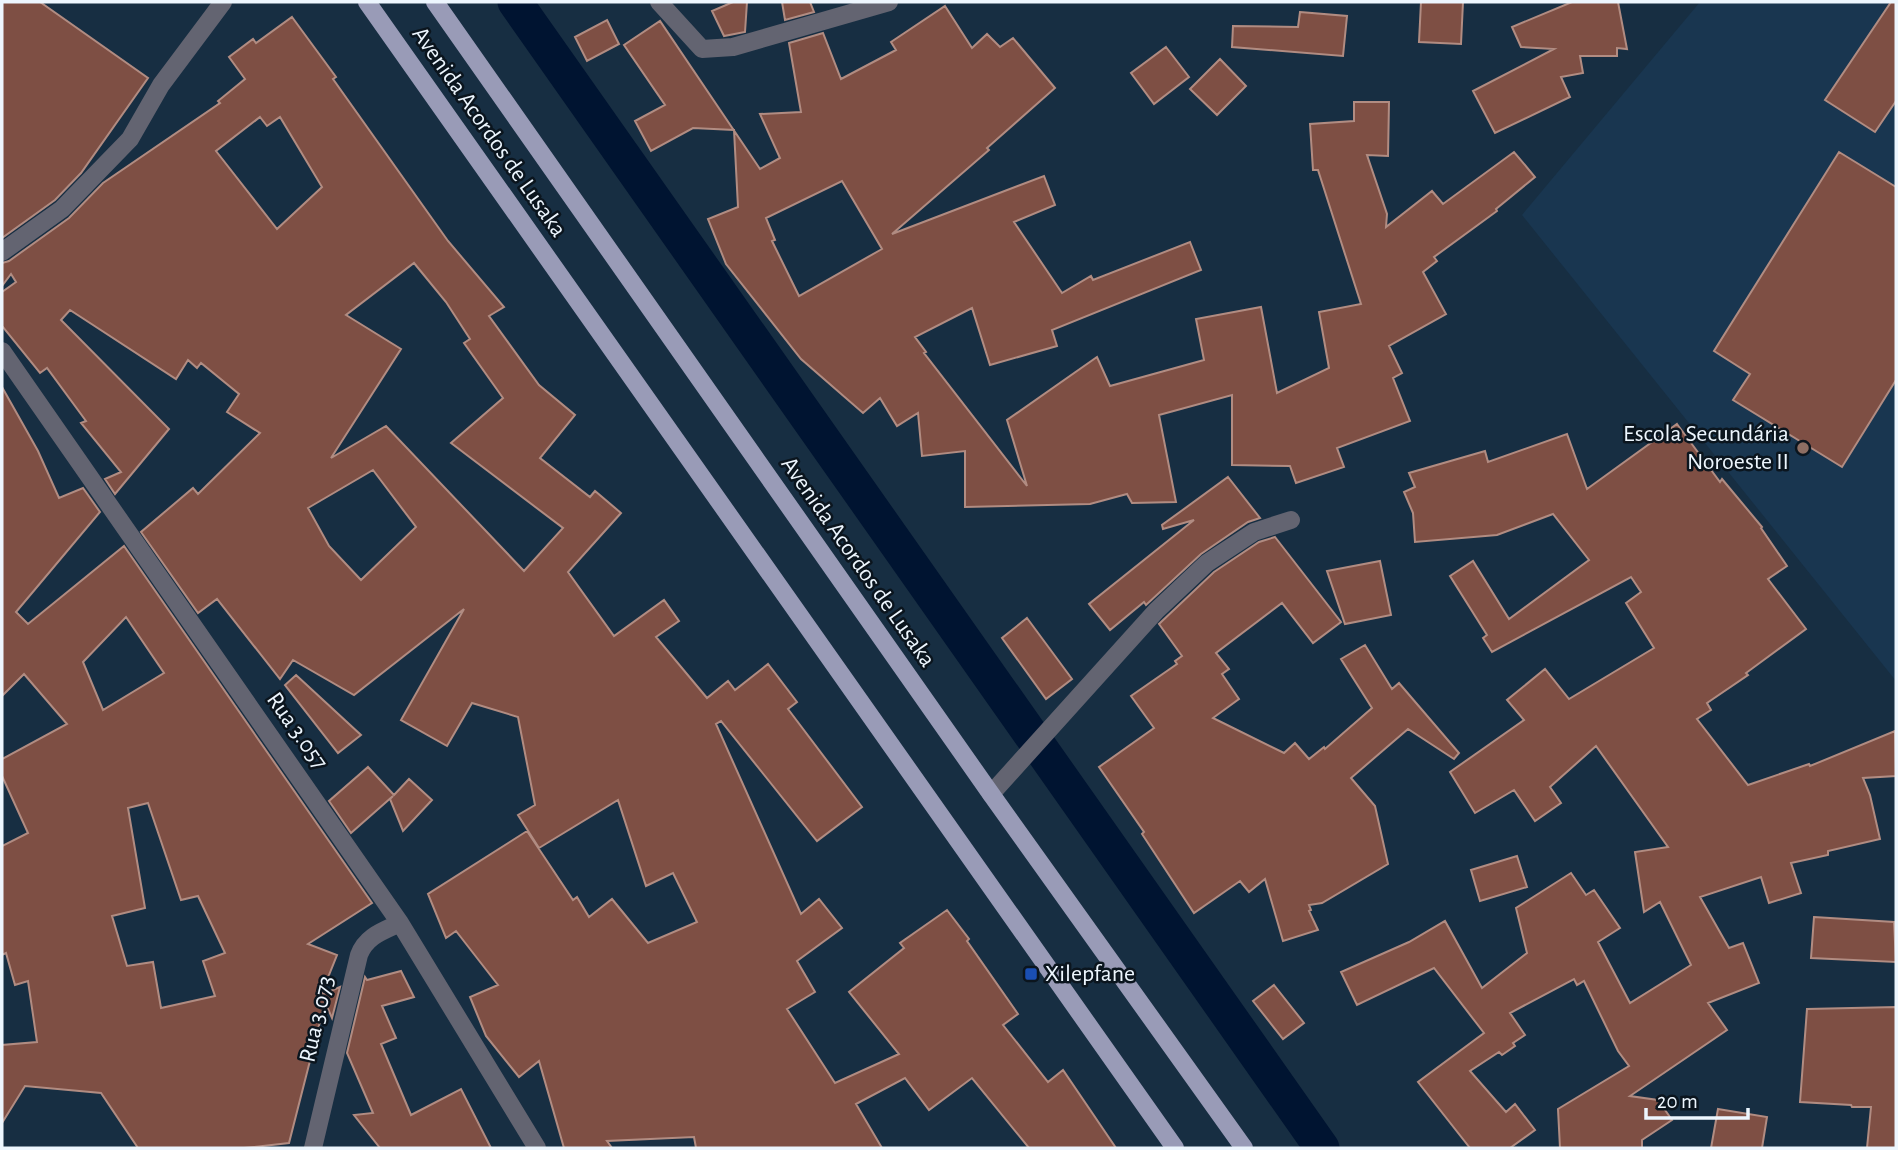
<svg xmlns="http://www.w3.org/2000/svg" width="1898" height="1150" font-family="'Alegreya Sans',sans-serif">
  <rect width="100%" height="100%" fill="#172e42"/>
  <path fill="#193650" d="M1700 2H1896V681L1522 215Z"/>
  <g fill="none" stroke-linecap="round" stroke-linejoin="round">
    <path stroke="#001431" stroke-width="35" d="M515 2 1322 1148"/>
  </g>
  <path fill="#7e4f44" stroke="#b18c82" stroke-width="2" fill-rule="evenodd" d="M2 2H40L148 78 81 173 55 200 2 238Z
    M733 2H747L745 32 724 36 712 11Z
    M782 2H810L814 12 785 20Z
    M1421 2H1463L1461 44 1419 42Z
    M1572 2H1618L1627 49 1617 48V56H1580L1583 73 1561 77 1570 97 1495 133 1473 91 1554 49 1521 47 1512 27Z
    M1891 2H1896V101L1875 132 1825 100Z
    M945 6 972 48 987 34 1000 47 1013 38 1055 88 987 148 989 150 892 234 1044 176 1055 205 1014 222 1062 293 1091 276 1093 280 1190 242 1201 270 1052 330 1057 346 990 365 972 308 915 337 926 352 924 353 1027 486 1007 420 1097 357 1110 386 1204 360 1196 319 1261 307 1277 393 1329 368 1319 312 1361 304 1318 170H1313L1310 124 1354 121V102H1389L1388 156 1367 155 1387 214 1386 227 1432 191 1443 204 1514 152 1535 177 1496 209 1497 211 1434 257 1437 261 1423 272 1446 314 1389 346 1402 373 1393 378 1410 421 1337 448 1344 467 1296 483 1290 466 1232 465V395L1159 415 1176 502 1132 503 1127 494 1090 504 965 507V451L922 456 918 413 897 426 880 398 863 413 801 359 726 264 708 219 738 207 734 130 693 128 651 151 635 121 665 105 624 45 660 21 760 169 780 158 760 114 801 112 789 43 823 33 841 79 896 50 891 42ZM842 181 882 249 799 296 772 241 775 240 766 218Z
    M1300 12 1347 16 1343 56 1232 47 1233 26 1298 27Z
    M292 17 336 77 333 79 448 241 504 307 489 316 539 385 575 415 540 458 590 497 595 491 621 513 568 572 614 636 664 600 679 621 656 637 707 698 728 681 735 690 768 664 797 702 788 709 862 807 817 841 721 721 716 724 801 914 819 899 842 928 797 961 815 992 787 1009 835 1083 899 1054 849 992 904 948 900 943 947 910 969 939 967 941 1018 1014 1003 1025 1048 1082 1063 1070 1116 1148H1029L972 1078 929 1110 905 1078 856 1104 882 1148H696L694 1137 607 1141 612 1148H564L539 1061 519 1077 486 1036 470 997 498 985 456 931 446 938 428 894 527 831 573 900 577 897 589 917 612 899 648 943 697 922 673 873 646 886 618 800 539 848 518 815 535 805 518 717 472 703 447 746 401 720 464 609 354 695 293 660 280 679 217 599 198 613 141 532 193 488 198 494 260 433 227 412 239 394 201 363 197 368 188 360 176 379 70 310 61 320 169 429 115 494 105 479 121 472 81 423 86 421 47 368 40 373 2 326V292L16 282 11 274 2 286V263L9 261 69 218 103 183 220 103 218 101 245 79 229 57 253 39 256 43ZM260 117 267 126 280 117 322 187 277 229 216 151ZM414 263 446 302 470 339 464 343 503 398 451 443 563 528 524 571 386 426 331 458 401 349 346 315ZM373 470 416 527 361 580 329 546 308 508Z
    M607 20 619 44 587 61 575 37Z
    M1166 47 1189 77 1154 104 1131 73Z
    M1220 59 1246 86 1217 115 1190 89Z
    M1839 152 1896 187V380L1842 467 1733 400 1750 374 1714 351Z
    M2 387 38 451 59 498 83 488 100 512 16 612 28 624 124 546 372 903 308 944 337 955 321 995 340 987 332 1018 325 1002 289 1143 244 1148H138L101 1093 25 1086 2 1123V1045L37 1042 28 981 15 985 6 953 2 955V846L28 833 2 776V759L67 724 24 674 2 696ZM126 617 164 673 103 710 83 662ZM148 803 181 900 198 896 225 953 203 961 215 996 161 1008 153 962 127 966 112 916 145 908 128 808Z
    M1677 424 1720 482 1722 479 1762 527 1761 528 1787 566 1768 579 1806 629 1746 673 1748 675 1707 703 1711 710 1697 719 1748 785 1809 764 1810 766 1895 731 1896 776 1863 778 1870 795 1880 839 1828 851V855L1791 863 1801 893 1769 903 1761 877 1700 897 1729 948 1743 943 1759 983 1708 1003 1727 1030 1630 1096 1658 1100 1672 1120 1642 1140V1148H1560L1558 1109 1629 1066 1618 1051 1584 981 1577 985 1574 979 1510 1013 1525 1035 1513 1043 1515 1046 1502 1055 1499 1052 1470 1071 1506 1112 1515 1104 1535 1130 1510 1148H1470L1418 1082 1484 1033 1434 968 1357 1005 1341 972 1409 942 1445 921 1482 988 1527 953 1516 908 1571 873 1586 895 1594 890 1620 928 1598 942 1630 1003 1691 965 1660 902 1644 912 1635 852 1668 847 1596 746 1550 787 1561 803 1535 821 1514 790 1475 813 1450 772 1524 720 1507 700 1545 669 1569 699 1654 648 1626 603 1641 592 1631 577 1492 652 1483 638 1487 635 1450 576 1473 561 1509 619 1589 560 1553 514 1497 535 1415 542 1413 513 1404 492 1415 487 1409 473 1485 451 1488 462 1567 434 1587 489Z
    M1228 477 1260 518 1248 522 1201 554 1146 605 1144 602 1110 630 1089 604 1194 520 1163 529 1162 525Z
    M1275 537 1341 622 1313 643 1282 603 1216 653 1229 669 1222 674 1239 699 1213 718 1284 753 1295 743 1309 759 1324 747 1325 749 1372 708 1341 659 1365 645 1392 689 1399 683 1459 753 1454 759 1408 729 1351 778 1375 806 1388 864 1322 903 1309 905 1311 910 1309 911 1318 930 1283 941 1265 879 1249 892 1240 881 1194 913 1142 834 1144 832 1099 767 1154 728 1131 696 1177 664 1175 661 1182 656 1159 624 1214 572 1259 542Z
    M1380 561 1391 615 1345 624 1327 571Z
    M1027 618 1072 679 1046 699 1002 638Z
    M296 675 361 735 338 753 285 685Z
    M368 767 394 795 409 779 432 800 403 831 390 799 393 796 351 833 329 801Z
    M1517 856 1527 887 1480 901 1471 870Z
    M1814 917 1894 922 1896 962 1811 958Z
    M401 971 414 997 382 1006 396 1038 381 1044 411 1115 461 1089 491 1148H380L354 1115 373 1113 347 1053 365 977 367 980Z
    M1274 985 1304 1023 1283 1039 1253 1001Z
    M1896 1007V1148H1867L1871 1107H1852L1851 1105 1800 1102 1807 1009Z
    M1718 1109 1767 1117 1762 1148H1711Z"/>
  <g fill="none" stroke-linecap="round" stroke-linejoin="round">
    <path stroke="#636471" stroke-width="18" d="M659 2 702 49 733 47 889 2
      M2 252 62 209 130 139 161 85 223 2
      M2 351 400 923 537 1148
      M991 794 1156 611 1207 563 1254 532 1291 520
      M313 1148 359 955C366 936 383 931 400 923"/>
    <path stroke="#999bb7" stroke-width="18" d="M367 2 1175 1148
      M435 2 991 794 1244 1148"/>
  </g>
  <circle fill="#8d6e63" stroke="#0b151e" stroke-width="2.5" cx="1803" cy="448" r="7"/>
  <rect fill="#1a4fb4" stroke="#0b151e" stroke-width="2.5" x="1024" y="967" width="14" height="14" rx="3.5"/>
  <g text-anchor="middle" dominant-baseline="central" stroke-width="5" stroke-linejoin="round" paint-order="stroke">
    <g font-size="24" fill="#edf6fe" stroke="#0b151e">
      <text transform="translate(489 132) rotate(55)">Avenida Acordos de Lusaka</text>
      <text transform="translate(858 562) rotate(55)">Avenida Acordos de Lusaka</text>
      <text transform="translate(297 731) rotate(55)">Rua 3.057</text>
      <text transform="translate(317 1019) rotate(-77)">Rua 3.073</text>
    </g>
    <g font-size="24" fill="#edf6fe" stroke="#0b151e" text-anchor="end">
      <text x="1789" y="434">Escola Secundária<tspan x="1789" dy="28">Noroeste II</tspan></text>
      <text x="1045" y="974" text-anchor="start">Xilepfane</text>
    </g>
  </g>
  <rect width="1898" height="1150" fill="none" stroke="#edf6fe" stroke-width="7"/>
  <path d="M1646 1108v10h102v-10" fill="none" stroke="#edf6fe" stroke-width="3.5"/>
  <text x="1657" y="1108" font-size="21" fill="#edf6fe" stroke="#0b151e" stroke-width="5" paint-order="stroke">20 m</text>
</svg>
